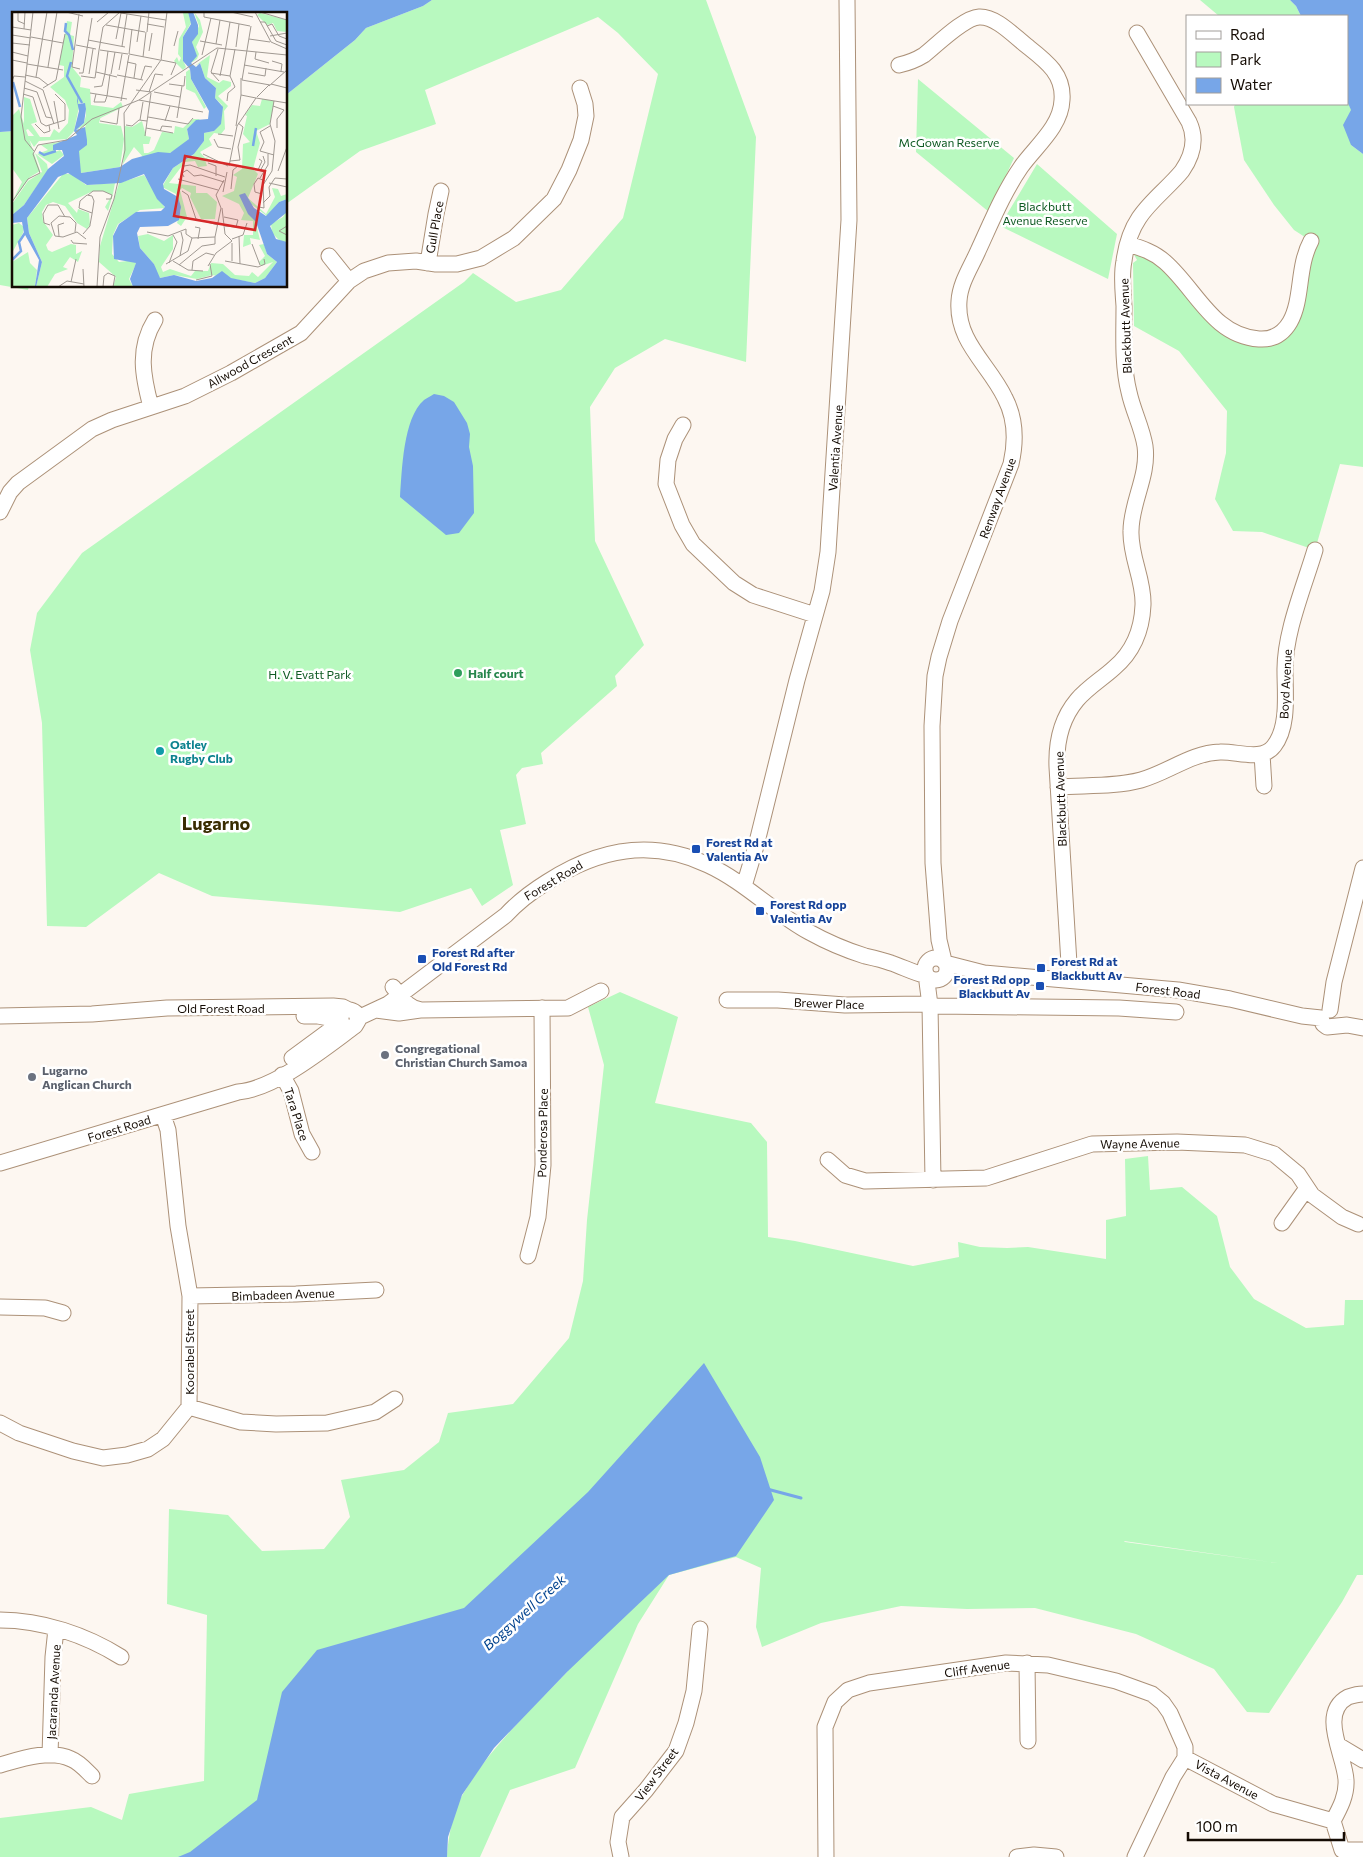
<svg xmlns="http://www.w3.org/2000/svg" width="1363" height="1857" font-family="Commissioner,sans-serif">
  <rect width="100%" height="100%" fill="#fdf7f1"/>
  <path fill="#b8f9bf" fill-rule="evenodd" d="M432 0H706L756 137 746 362 665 339 615 368 590 407 595 541 644 645 615 676 617 686 541 753 543 764 522 768 516 775 526 824 500 830 513 885 482 906 471 888 400 912 212 896 159 873 86 927 47 926 42 723 30 650 37 613 82 553 464 282 473 273 516 302 561 290 623 218 658 74 618 33 598 17 425 90 436 124 360 151 286 204V95L355 40 366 28 423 6Z
    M1200 0H1290L1296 6 1301 16H1219Z
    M918 79 1014 158 989 212 916 152Z
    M1347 101 1351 109V145L1363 154V467L1340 464 1315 550 1262 532 1233 531 1215 499 1226 453 1227 411 1179 351 1134 326 1133 263 1137 260 1128 244 1138 247 1228 329 1281 333 1311 241 1294 230 1274 205 1244 160 1234 107 1235 104H1347Z
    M14 131V286H29L28 290 0 285V132Z
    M1037 164 1117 234 1108 279 1000 226Z
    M620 992 678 1017 655 1103 751 1123 767 1142 768 1237 795 1241 913 1266 959 1257 958 1242 980 1247 1007 1248 1028 1247 1106 1259V1220L1126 1216 1125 1159 1148 1156 1150 1190 1182 1187 1217 1216 1230 1267 1254 1299 1306 1328 1344 1325 1345 1300H1363V1575H1357L1342 1602 1269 1713 1247 1712 1214 1669 1136 1634 1035 1608 967 1609 901 1606 821 1623 762 1647 756 1627 761 1568 736 1557 669 1575 638 1624 575 1768 510 1790 480 1857H447C448 1839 453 1810 463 1794 490 1747 531 1710 568 1671L224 1857H0V1818L91 1807 122 1820 129 1794 204 1781 207 1615 167 1604 169 1509 228 1515 262 1551 324 1549 350 1517 341 1480 404 1470 439 1442 448 1413 513 1404 569 1338 583 1281 587 1220 604 1065 588 1007ZM1124 1541 1278 1563 1125 1542Z"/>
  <path fill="#77a6e8" d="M0 0H432L423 6 366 28 355 40 286 95V14H14V131L0 132Z
    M1290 0H1363V154L1351 145 1343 125 1351 110 1347 101V16H1301L1296 6Z
    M434 394 444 396 454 402 467 423 470 434 469 447 473 466 474 513 459 533 446 535 400 497C402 471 403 418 424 400 427 398 431 396 434 394Z
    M704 1363 760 1457 774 1500 736 1556 669 1575 568 1671 494 1748 462 1795 448 1837 447 1857H178L190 1852 257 1800 282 1692 317 1650 464 1608 588 1492Z"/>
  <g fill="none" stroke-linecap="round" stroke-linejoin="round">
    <path stroke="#77a6e8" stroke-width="3" d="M767 1489 801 1498"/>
    <g stroke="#ac9178" stroke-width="17">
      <path id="minor" d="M899 65C908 63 916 60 924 55 937 45 963 18 979 17 996 16 1014 36 1027 46 1046 61 1064 74 1062 100 1061 127 1035 147 1021 167 1003 193 991 223 978 251 971 267 960 283 959 301 956 342 989 364 1005 398 1016 419 1016 442 1011 464L950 621 939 657 935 676 932 726 933 863 939 940 944 961
        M1128 244C1141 248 1154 252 1165 262 1196 289 1213 336 1259 339 1273 340 1283 334 1290 322 1303 299 1297 267 1311 241
        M329 256 349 281
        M428 263 436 214 441 191
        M151 407C143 377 137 349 155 320
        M683 425 675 439 668 460 666 484 682 525 693 544 734 583 753 595 815 615
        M0 512 10 492 18 483 92 429 112 420 185 396 231 373 301 333 349 281 364 271 388 263 416 261 436 264H457L481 258 514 238 554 199 569 170 581 140 586 116 585 104 580 88
        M1262 754 1264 786
        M1058 787C1085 785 1115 787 1141 780 1169 772 1191 753 1220 752 1237 751 1262 762 1274 746 1289 727 1285 694 1285 672 1284 634 1304 587 1315 550
        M744 886 756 846 797 680 822 591 828 552 849 220 847 0
        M925 969a11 11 0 1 1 22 0a11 11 0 1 1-22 0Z
        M945 963 984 973 1178 990 1230 999 1302 1016 1321 1018
        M928 978 927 982 930 1005 933 1180
        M1070 980 1057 767C1056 743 1061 719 1077 700 1088 687 1102 679 1114 668 1133 652 1142 629 1143 605 1144 579 1130 557 1131 531 1131 502 1149 476 1145 446 1142 427 1133 411 1129 392 1122 364 1124 334 1124 306 1123 291 1121 275 1124 261 1126 246 1131 230 1139 218 1150 201 1169 187 1182 171 1193 155 1197 139 1189 122L1137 33
        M393 987C402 997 407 1008 421 1010L568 1008 601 991
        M727 1000H778L845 1005 925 1004 936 1006 1119 1008 1176 1012
        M376 1010 399 1013 420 1010
        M1330 1010 1334 982 1363 868
        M0 1016 92 1014 167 1008 333 1006 343 1007 349 1010
        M304 1016H318L340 1020
        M358 1018 388 1004 506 915C518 902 531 892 547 882 598 849 651 838 708 865 745 882 774 913 809 932 827 942 846 950 865 956 874 958 883 960 891 963 903 967 914 973 927 976
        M1321 1018 1323 1024 1327 1027 1347 1025 1363 1028
        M292 1058 341 1022
        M282 1075 291 1091 302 1134 312 1152
        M828 1160 845 1175 865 1181 986 1178 1092 1144 1177 1142 1245 1145 1274 1154 1298 1174 1312 1195 1342 1217 1358 1224
        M0 1163 238 1092C275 1089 325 1048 355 1026L358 1021 356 1013C351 1009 346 1009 341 1014V1023L345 1027H353
        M1282 1223 1307 1188
        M528 1256 538 1217 543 1165 542 1008
        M190 1296 296 1294 376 1290
        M0 1307 45 1308 63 1313
        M189 1407 241 1422 276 1424 327 1423 375 1412 395 1399
        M0 1423 19 1433 73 1451 103 1458 127 1455 148 1449 163 1439 189 1407 190 1296 178 1226 168 1130 163 1115
        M0 1620C42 1620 86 1635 121 1657
        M1027 1663 1028 1741
        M1338 1745 1363 1760
        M50 1755 53 1657 56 1629
        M1185 1758 1273 1804 1333 1821 1342 1850H1363
        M0 1765C21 1759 50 1749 71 1759 79 1762 86 1770 92 1776
        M1333 1821C1340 1808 1347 1795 1346 1780 1345 1756 1318 1713 1348 1697 1354 1695 1357 1694 1363 1694
        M621 1857 618 1842 622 1817 646 1790 676 1751 686 1723 694 1691 700 1629
        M826 1857 825 1727 835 1702 848 1690 869 1683 1006 1663 1048 1665 1116 1681 1152 1694 1163 1703 1170 1713 1185 1747V1758L1173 1777 1135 1857
        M1017 1857 1034 1855 1056 1857"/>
    </g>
    <use href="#minor" stroke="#fff" stroke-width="15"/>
  </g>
  <circle fill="#2e9e5b" stroke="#fff" stroke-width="2" cx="458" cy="673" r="5"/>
  <circle fill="#0f9aa8" stroke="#fff" stroke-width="2" cx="160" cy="751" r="5"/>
  <g fill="#1a4fb4" stroke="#fff" stroke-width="2">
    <rect x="691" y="844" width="10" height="10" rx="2.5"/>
    <rect x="755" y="906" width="10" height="10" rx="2.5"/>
    <rect x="417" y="954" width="10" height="10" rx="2.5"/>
    <rect x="1036" y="963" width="10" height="10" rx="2.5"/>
    <rect x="1035" y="981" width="10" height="10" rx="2.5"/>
  </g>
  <g fill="#6b7280" stroke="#fff" stroke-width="2">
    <circle cx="385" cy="1055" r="5"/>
    <circle cx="32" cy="1077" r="5"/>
  </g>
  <g text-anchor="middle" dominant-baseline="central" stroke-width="5" stroke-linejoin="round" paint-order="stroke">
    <g font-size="12" fill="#0f5a23" stroke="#fff">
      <text x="949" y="142">McGowan Reserve</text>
      <text x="1045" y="206">Blackbutt<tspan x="1045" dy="14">Avenue Reserve</tspan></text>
      <text x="310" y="674">H. V. Evatt Park</text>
    </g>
    <g font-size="12" fill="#140b03" stroke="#fff">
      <text transform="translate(434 227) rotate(-80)">Gull Place</text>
      <text transform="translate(1125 326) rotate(-92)">Blackbutt Avenue</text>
      <text transform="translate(250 361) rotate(-29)">Allwood Crescent</text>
      <text transform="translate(835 448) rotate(-86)">Valentia Avenue</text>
      <text transform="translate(997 498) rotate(-70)">Renway Avenue</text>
      <text transform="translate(1285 684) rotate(-87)">Boyd Avenue</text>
      <text transform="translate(1060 799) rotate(-92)">Blackbutt Avenue</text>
      <text transform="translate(553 880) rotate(-31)">Forest Road</text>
      <text transform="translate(1168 990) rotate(7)">Forest Road</text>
      <text transform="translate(829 1003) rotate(2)">Brewer Place</text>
      <text x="221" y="1008">Old Forest Road</text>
      <text transform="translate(297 1114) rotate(72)">Tara Place</text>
      <text transform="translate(119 1128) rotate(-17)">Forest Road</text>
      <text transform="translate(542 1133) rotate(-89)">Ponderosa Place</text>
      <text transform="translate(1140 1143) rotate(-1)">Wayne Avenue</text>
      <text transform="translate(283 1294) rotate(-2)">Bimbadeen Avenue</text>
      <text transform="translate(189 1352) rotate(-90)">Koorabel Street</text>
      <text transform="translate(977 1668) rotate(-8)">Cliff Avenue</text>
      <text transform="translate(53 1692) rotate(-87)">Jacaranda Avenue</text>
      <text transform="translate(656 1774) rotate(-53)">View Street</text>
      <text transform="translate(1227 1779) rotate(28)">Vista Avenue</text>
    </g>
    <g font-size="12" font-weight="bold" fill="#27864d" stroke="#fff" text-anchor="start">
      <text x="468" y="673">Half court</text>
    </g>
    <g font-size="12" font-weight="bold" fill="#0d838f" stroke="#fff" text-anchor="start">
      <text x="170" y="744">Oatley<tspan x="170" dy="14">Rugby Club</tspan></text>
    </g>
    <g font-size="12" font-weight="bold" fill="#164399" stroke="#fff" text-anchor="start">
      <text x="706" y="842">Forest Rd at<tspan x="706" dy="14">Valentia Av</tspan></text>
      <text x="770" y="904">Forest Rd opp<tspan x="770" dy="14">Valentia Av</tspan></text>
      <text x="432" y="952">Forest Rd after<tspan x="432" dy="14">Old Forest Rd</tspan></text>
      <text x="1051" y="961">Forest Rd at<tspan x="1051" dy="14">Blackbutt Av</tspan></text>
      <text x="1030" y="979" text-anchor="end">Forest Rd opp<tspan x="1030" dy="14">Blackbutt Av</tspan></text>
    </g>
    <g font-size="12" font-weight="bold" fill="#5b616d" stroke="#fff" text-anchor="start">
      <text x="395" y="1048">Congregational<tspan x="395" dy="14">Christian Church Samoa</tspan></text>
      <text x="42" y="1070">Lugarno<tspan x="42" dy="14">Anglican Church</tspan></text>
    </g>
    <g font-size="14" font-style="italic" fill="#00428e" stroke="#fff">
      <text transform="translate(524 1612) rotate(-42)">Boggywell Creek</text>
    </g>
    <g font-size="18" font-weight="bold" fill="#392c01" stroke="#fff">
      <text x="216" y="823">Lugarno</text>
    </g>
  </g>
  <g transform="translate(12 12)">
    <rect width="275" height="275" fill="#fdf7f1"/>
    <path d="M162 0H176L179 11 171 25V48L174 55 171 58 162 49 165 45 167 50 169 46 166 42 167 27 174 15 171 1ZM182 0 188 8 191 20 184 35 187 42 185 47 179 51 183 42 180 30 187 14ZM248 1 275 8V20L265 19 261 11 255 13 245 3ZM55 9 60 10 58 23 62 24 60 55 69 66 68 75 78 77 79 93 101 96 109 90 111 95 64 118 72 111 74 103 73 92 68 90 62 119 55 127 27 129 22 135 15 124H22L16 117 12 119V85L18 87 25 110 19 112 28 125H38L42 117 47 121 56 111 57 98 53 88 38 75 52 65V54L47 53 53 21 57 23 53 18ZM198 43 195 65 207 71 211 68 219 70V74L206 84 216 94 212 99 213 117 209 122 202 121 197 127 200 133 188 140 193 146 198 145 193 148 195 154 186 155 183 149 173 150 157 171 184 174V181H195L205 190 203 207H189L178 185 179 181 170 176 168 178 175 205 169 214 165 211 169 198 164 182 150 175 161 156 181 143 192 129V121L202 119 209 100 210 93 203 86 204 76 193 66 188 51 181 55ZM178 57 179 67 194 95 192 97 183 81 174 77V60ZM250 87 262 89 258 112 244 119 248 131 241 157 246 162 236 186 254 202 263 185 260 176 266 177 269 184 275 182V187L267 190 255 204 239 192 248 228 238 226 239 232 231 235 232 223H241V209L229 208 232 201 227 192 210 184 222 179 225 165 221 163 230 157 231 132 238 130 231 122 235 104 233 103 240 93 248 94ZM7 97 28 159 18 165 0 190 10 170 0 156V104ZM89 104 87 111 109 114 112 127 108 155 69 161 61 143 74 113ZM181 107H188L175 117 177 127 173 132 158 141 132 146 122 135 111 152 113 114 120 115 130 109 134 124 139 125 137 132H131L132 141H136L142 138 150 120 162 121 163 114 171 116ZM54 129 42 134 43 140 48 138 52 143 40 152 25 142 36 138 29 133ZM23 141 35 152 36 158 12 193 0 203V192L16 169 30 160ZM51 162H60L74 173 103 171 101 182 96 199 93 195 100 183 91 179H81L56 191 65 201 66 197 77 201 78 213 75 217 65 211 53 194 41 190 34 193 30 200 31 209 41 223 34 233 36 238 40 240 59 232 64 233V242L70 239 66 250 58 245 51 255 56 257 43 262 35 275H24L30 250 17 221 15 206ZM132 163 153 196 128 198 106 212 101 223 100 242 107 250 123 248 124 252 117 267 121 275H101L104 265 87 250 88 234 107 171ZM275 197V230H269L260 221 259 212 271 205ZM7 211 12 215 11 221 0 241V213ZM136 222 152 229 161 223V237L149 255 151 260 158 257 179 264 183 259H196L199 251 211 252 223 263 237 264 240 260 246 265 261 250 249 254 247 250 253 244 247 233 252 232 255 242 265 250 253 266 243 271 200 263 185 267 162 263 148 266 145 264 142 252 128 236 126 224ZM16 240 18 251 25 258 23 275H0V250Z" fill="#b8f9bf"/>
    <path d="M176 0H181L186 13V22L180 30 185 44 179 51 184 55 188 51 193 66 204 76 203 86 211 95 209 112 202 119 192 121V129L182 142 161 156 151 172 152 177 166 185 169 195 167 208 156 214 128 215 125 221 128 236 142 252 148 266 162 263 184 269 200 266 210 259 219 266 243 271 253 266 265 250 255 242 244 210 236 202 227 183 233 181 242 196 254 204 267 190 275 187 274 201 258 214 264 227 275 230V275H121L118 267 124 251 102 247 101 224 107 212 124 200 149 199 153 195 145 187 132 162 109 171 75 173 56 161 46 165 15 206 17 221 30 250 24 275 23 274 27 248 12 221 10 210 0 211V203L12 193 36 157 52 144 50 138H41V133L65 123 62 119 67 99 65 89 66 84V92L73 91 74 97 72 111 64 118 73 115 75 128V133L67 139 69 161 108 155 120 147 146 140 158 141 177 127 175 117 184 108 196 107 197 99 179 67 178 57 171 49V25L179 12Z" fill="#77a6e8"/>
    <path fill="none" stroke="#77a6e8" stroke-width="2.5" d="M54 11 53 19 57 23 61 38M59 50 55 64 70 91M1 70 8 95M241 134 244 116M27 140 32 143 44 139M0 248 9 239 7 230 13 221"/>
    <path fill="none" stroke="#a09992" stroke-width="1" d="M6 0V9L13 12M21 0 9 105 13 128 22 139M54 0 71 4M192 0V5L238 14M219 0 241 5M243 0 259 30 275 37M248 0 275 8M67 2 60 55 68 57M85 10 97 0M248 10H253L264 29 275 33M135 12 152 15M94 13 133 20M255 14 260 12 267 24 275 27M0 15 19 18M12 17 13 0M135 20 137 0M0 23 19 26M258 24 275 21M19 25 51 31M104 27 109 1 154 8M237 27 258 30M76 28 113 35M188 29 210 33M125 30 129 4M0 31 18 33M204 32 208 8M64 33 84 37M110 34 115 2M162 34 166 19M214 34 218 10M224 35 227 12M206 37 199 60 207 69M87 38 91 15 108 0M88 38 116 42M235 38 239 14M137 39 140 21M0 40 16 44M244 40 243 47 257 51M117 42 120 17M117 42 148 48M190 43 199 6M131 45 134 20M0 48 15 51M149 48 164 51 159 63M260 49 270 52 269 59M115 50 124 52 122 66M15 52 51 58M232 53 272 60M36 55 45 0M107 58 110 42M84 60 105 65M67 61H71L80 6M93 61 96 39M199 61 218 64M236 61 253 64 254 56M77 62 81 37M99 62 103 40M13 63 27 66 36 73M105 63 131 68M69 64 83 66 87 38M208 64 214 34M218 64 223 37M24 65 35 0M129 67 133 54 140 55M230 68 235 38M230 68 258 73M0 69 2 64 13 65M13 69 31 78 42 112M157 72 172 74 173 64M259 72 275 76M257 74 275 58M82 75 90 74 93 61M12 76 25 80 34 105 40 106M31 76 44 68 53 22M124 78 139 80M137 80 143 62 151 63M142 80 168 85M78 81 115 87M11 82 21 85 29 111 34 114 53 108V92L43 82M84 82 82 90H93L95 84M229 83 244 86M229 83V66M95 84 98 62M245 85 257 73M244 86 275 91M127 88 191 100M42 89 47 117M109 89 117 43M215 89 216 81 223 75 218 64M261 94 272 98 265 107V116M136 105 176 112 181 106M165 106 170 74M128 108 131 90M88 109 105 112 107 96M153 109 158 94M23 112 32 121 38 119 37 113M114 113 120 114 127 108 135 109M224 114 229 83M258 114 248 120 252 130 248 139 262 143M134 116 161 121M148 119 150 114 160 115M206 122 221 124M133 124 139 81M202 127 206 135 219 137M191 142 216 154M247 147 250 149 246 158 252 160M218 149 228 148 226 135 231 115 226 111M196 151 204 154V164M172 154 178 153 213 165M217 154 225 114 244 86M248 159 253 150 251 144M266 159 275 135M172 165 170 161 175 158 182 164 189 163 212 170M248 166 256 153V142M166 167 206 178M257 171 275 175M219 177 221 158 226 154M170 179 176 183 184 207 206 213M211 180 215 160M250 182 243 180 242 172 246 166 253 169M76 183 81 179H91L100 183 99 187H94M0 190 16 167 28 161 21 142 26 133 55 128 80 107 127 88 205 36 275 43M251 191 258 184 257 175 263 166 275 167M247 195 252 196 251 173 260 159 263 129 258 112 262 89M209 196 204 183 212 168M210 196 213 222 220 229M212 205 226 208 224 215 213 214M38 213 32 211 31 202 36 193H46L53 205M275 214 267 219 275 223M183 215 188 216 186 227M63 220 64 211 58 205 47 204 39 211 43 224 51 225 65 220 74 227M135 220 156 224 174 217V222L180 226M71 222 78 214V213L80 202 82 189 80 184 75 183 68 189 67 196 80 201M47 224 46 213 52 211M227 224 228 252M203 225 209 196M220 227 231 223 235 211M59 228 61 231 75 232M220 231V249M240 232 248 253M168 244 171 228 169 220M161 249 176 258 191 259M213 249 246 255 253 252 252 247M157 251 165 230 161 223M154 252 176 239 180 226 203 225M167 253 190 234 203 232V225M196 254 204 241 220 229M71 257 72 275M180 258 181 249 194 241 202 243M96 261 103 264 101 275M184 268 200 264 198 252M59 270 64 247M46 275 55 269 72 272M85 275 88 225 102 187 113 138 112 101 149 48 155 0M91 275 92 264 96 261"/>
    <path fill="#d62828" fill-opacity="0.15" stroke="#d62828" stroke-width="2.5" d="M173 144 253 159 243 218 162 204Z"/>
    <rect width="275" height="275" fill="none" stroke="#140b03" stroke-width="2.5"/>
  </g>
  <rect x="1186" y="15" width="162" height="90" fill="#ffffff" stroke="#a19d9a"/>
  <rect x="1196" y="31" width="25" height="8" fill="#ffffff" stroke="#a19d9a"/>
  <text x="1230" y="40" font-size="15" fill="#140b03">Road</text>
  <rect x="1196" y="52" width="25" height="15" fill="#b8f9bf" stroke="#a19d9a"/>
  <text x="1230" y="65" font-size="15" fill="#140b03">Park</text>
  <rect x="1196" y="78" width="25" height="15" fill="#77a6e8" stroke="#a19d9a"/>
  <text x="1230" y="90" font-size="15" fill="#140b03">Water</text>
  <path d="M1188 1832v8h156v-8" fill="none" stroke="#140b03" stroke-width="2.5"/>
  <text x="1196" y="1832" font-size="15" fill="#140b03" stroke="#ffffff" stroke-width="4" paint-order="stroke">100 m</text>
</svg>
